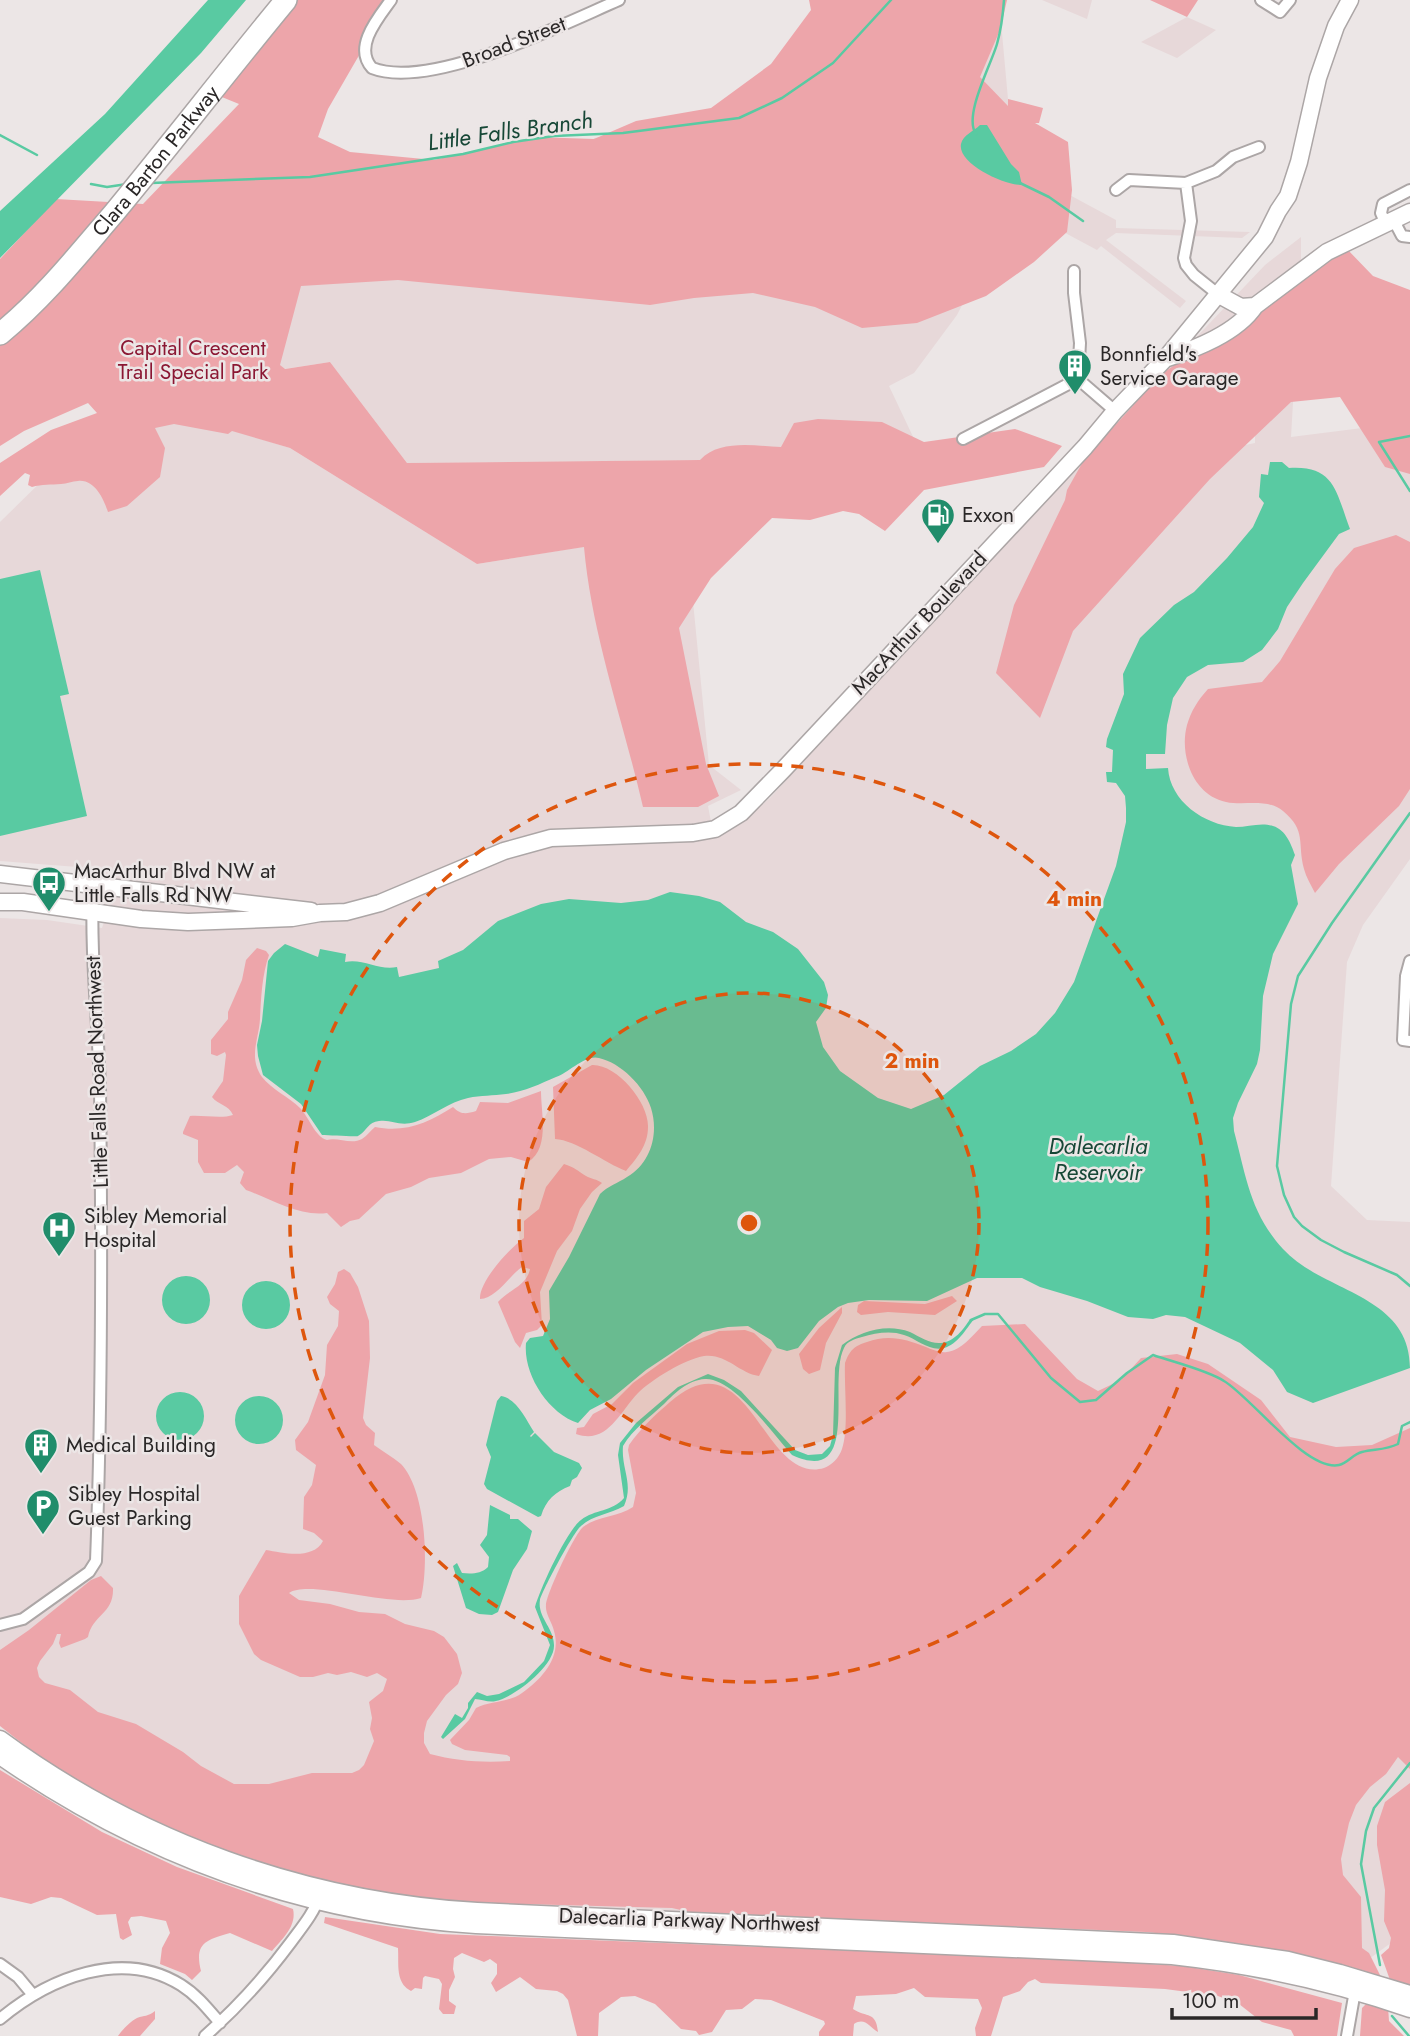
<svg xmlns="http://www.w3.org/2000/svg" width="1410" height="2036" font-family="Jost,sans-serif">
  <rect width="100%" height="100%" fill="#ece6e6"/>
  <path fill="#e7d8d9" d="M999 0 1014 165 1116 220V228L1250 232 1242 238 1116 233 1106 240 1186 301 1180 308 1101 246 1097 250 1013 205 957 315 914 373 889 386 916 443 814 459 407 463 330 362 284 369 243 330 338 171 568 141 561 230 594 138 765 115Z
    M1042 0H1092L1087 19Z
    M1187 17 1216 30 1177 58 1141 42Z
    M1301 237V264L1291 437 1386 425 1410 431V859L1363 925 1347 962 1331 1186 1367 1220 1410 1222V1929L1358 1967 1220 1938 1152 1941 668 1920 322 1890 135 1816 0 1719V918L47 920 102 928 104 922 103 869 0 861V522L108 416 183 415 290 448 477 564 686 530 709 765 741 790 708 806 714 838 743 821 770 798 1081 459 1131 469 1255 443V416L1131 406 1265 265Z"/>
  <path fill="#eda5aa" d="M286 0H391L328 109 318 137 350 152 434 160 534 137 594 139 636 121 711 108 771 64 811 10 809 0H1007L1000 30 980 77 1008 106V99L1043 108 1039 123H1035L1068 142 1072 190 1067 232 1034 262 986 296 917 323 862 328 815 307 753 293 694 298 650 305 398 280 301 286 280 365 285 369 330 362 407 463 700 460C720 439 754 446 781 447L794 423 818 419 882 422 924 442 1015 429 1062 446 1044 467 924 490 885 531 859 514 843 511 810 520 772 518 711 578 679 628 706 764 719 796 698 807H643C623 720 592 636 584 547L477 564 290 448 232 431 228 434 174 424 155 428 165 448 160 477 127 506 108 512C104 500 95 479 78 481 72 481 67 484 61 484 51 485 42 484 32 487L28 485 30 475 25 473 0 496V463L51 430 97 413 88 403 24 431 0 446V346L19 331 0 321V259L56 199 143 204 239 104 212 93Z
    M1150 0H1198L1187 17Z
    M1346 248 1373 276 1410 290V474L1385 467 1340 397 1291 402 1210 479 1073 631 1040 718 996 673 1014 605 1065 500 1067 490 1085 458 1163 373Z
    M1396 535 1410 542V789L1399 806 1339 864 1315 893C1311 885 1306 877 1304 869 1297 843 1307 831 1283 811 1268 798 1244 806 1226 802 1193 795 1179 755 1187 725 1191 711 1198 700 1208 689L1262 682 1280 661 1335 569 1354 548Z
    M257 948 266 951 269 955C262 975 261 998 260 1019 259 1039 248 1057 262 1077 271 1089 289 1097 300 1108 309 1117 315 1137 327 1140 338 1137 351 1145 362 1139 367 1136 371 1130 375 1127 405 1133 428 1123 453 1107 461 1115 466 1114 476 1111L480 1102 508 1103 541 1091C541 1113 550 1149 528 1162L511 1157 489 1159 461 1173 429 1178 411 1187 386 1194 359 1219 350 1221 341 1227 327 1213C300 1217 271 1199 246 1190L240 1183 244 1172 237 1165 225 1173H204L198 1162V1140L183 1134V1132L190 1116C203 1115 222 1119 233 1115 229 1105 218 1105 212 1097L223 1081 226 1055 225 1052 217 1056 211 1054V1040L228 1019V1012L242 980 246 960Z
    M592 1065C617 1064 649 1103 648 1127 648 1145 637 1158 626 1171 605 1163 576 1140 555 1139L553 1087Z
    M564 1164C574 1167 578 1171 586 1176 591 1179 597 1179 602 1183L592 1192 580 1209 572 1231 557 1251 540 1292 542 1325 537 1330 526 1333 520 1348 515 1342 498 1302C508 1290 527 1286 530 1269L522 1267C509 1276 496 1299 480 1299 479 1281 510 1248 524 1238V1221L539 1209 546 1187Z
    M344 1269 350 1273 358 1287 369 1321 370 1358 363 1418 366 1425 375 1433 374 1445C382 1451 393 1457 401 1464 426 1490 429 1565 421 1598 390 1608 310 1579 289 1593L299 1600 330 1604 359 1612 385 1614 405 1624 434 1631 444 1637 457 1654 462 1673 458 1684 446 1695 427 1721 424 1733V1743L430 1754C456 1761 483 1763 510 1761V1757L507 1755 465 1750 452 1744 450 1740 469 1720 476 1708C490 1701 508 1703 522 1693 542 1679 562 1657 554 1631 552 1622 545 1614 546 1605 547 1593 574 1535 583 1527 597 1516 618 1517 633 1507L636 1493 628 1450 629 1445C641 1428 655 1415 670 1402 750 1332 762 1486 824 1468 832 1465 839 1458 842 1449 849 1429 844 1387 845 1363 850 1350 854 1346 867 1342 888 1334 906 1339 926 1347 933 1350 940 1353 947 1352 962 1350 972 1336 982 1326L1025 1324 1077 1379 1098 1391 1121 1380 1141 1358 1177 1354 1208 1364 1261 1400 1290 1437 1336 1447 1372 1445 1410 1428V1769L1398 1757 1386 1774 1370 1787 1356 1805 1349 1823 1341 1859 1343 1875 1361 1897 1362 1948 1369 1953 1381 1977C1303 1954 1226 1939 1146 1932L694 1913 672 1908C622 1907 573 1905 523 1904 481 1903 438 1902 396 1896 255 1875 111 1817 0 1726V1650L29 1630 91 1580 101 1576 113 1588C114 1614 93 1614 88 1637L85 1639 61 1648 59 1643 61 1634H57L53 1644 40 1661 37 1668 39 1677 45 1683 70 1690 98 1712 136 1724 183 1752 201 1766 234 1784H269L312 1773H352L359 1770 364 1765 374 1741 370 1729 372 1718 369 1702 383 1691 387 1679 377 1673 367 1677 351 1672 337 1675 328 1673 313 1677H300L261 1660 254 1654 239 1624V1596L266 1550C284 1553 313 1560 323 1541L314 1533 303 1529 304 1497 312 1485 316 1465 296 1450 295 1440 308 1422 325 1375 327 1345 338 1326 339 1311 330 1304 327 1297 335 1284 338 1272Z
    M952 1296 957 1301 935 1315 888 1312 861 1315 857 1312 858 1305 864 1301 925 1304Z
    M842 1307V1313L826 1343 820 1370 809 1374 803 1369 799 1354 819 1328Z
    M745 1330 754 1333 772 1350 759 1376C739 1373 726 1353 704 1356 685 1359 651 1380 638 1393 619 1413 607 1445 576 1434L577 1428 584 1427 593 1414 612 1404 633 1383 687 1344 719 1331Z
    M0 1770 102 1832 177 1867 293 1909C297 1926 282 1939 272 1951L230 1933C206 1940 194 1943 201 1971L192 1980 185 1974 160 1964 162 1948 170 1933 166 1921 141 1916 131 1917 128 1922 132 1935 123 1940 120 1938 116 1914 97 1915 61 1898 51 1897 31 1904 0 1897Z
    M1410 1783V1985L1390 1980 1381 1955 1389 1948 1391 1938 1384 1921 1385 1890 1377 1845V1826L1385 1802Z
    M325 1917 440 1934 1066 1959 1183 1966 1239 1975 1342 2003 1337 2036H1294L1291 2030 1262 2022 1239 2004 1218 1996 1165 1989 1041 1983 1035 1979 1028 1982 1020 1991 1003 1997 991 2036H976L975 2028 982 2008 978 1999 925 1997 914 1988 896 1994 856 1996 853 2009C867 2018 876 2011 878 2032 869 2027 865 2017 854 2024L853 2036H819V2032L825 2024 824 2021 771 2000 755 1999 742 2009 726 2010 712 2032 699 2035 696 2031 681 2029 655 2004 635 1996 621 1997 599 2013 598 2036H577L568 2000 563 1994 557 1991 536 1989 520 1977 496 1992 491 1983 497 1974V1964L490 1959 484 1962 462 1953 454 1958 453 1969 455 1977 449 1990V2001L456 2006 454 2014H443L439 2009 442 1984 439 1979 425 1976 423 1978 422 1989 415 1988 411 1991C395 1983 399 1964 398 1948L324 1923Z
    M1369 2001 1388 2007 1389 2021 1404 2036H1360L1362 2008Z
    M155 2011V2019L140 2036H118C121 2031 131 2021 137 2018 145 2015 147 2017 155 2011Z"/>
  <path fill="#59caa2" d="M208 0H246L201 53 0 258V211L105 114Z
    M980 125H987L1011 164 1019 172 1022 185C1006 186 957 164 961 144 963 135 974 131 980 125Z
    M1270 462H1282L1289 468C1335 465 1336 492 1350 529L1339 534 1303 583 1287 607 1278 629 1262 650 1243 662 1208 665 1187 677 1173 698 1167 725 1165 754H1146V769L1168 768C1170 801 1204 825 1236 827 1248 827 1261 822 1273 826 1286 830 1291 844 1295 855L1291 865 1298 904 1273 954 1263 996 1260 1050 1257 1064 1238 1103 1233 1118 1234 1131C1246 1176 1250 1213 1283 1249 1323 1293 1410 1294 1410 1368L1313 1403 1287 1392 1273 1370 1240 1343 1185 1317 1166 1315 1153 1319 1128 1317 1087 1301 1040 1287 1022 1278H977L927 1301 869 1300 848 1303 838 1307 819 1321 798 1348 787 1351 777 1348 771 1340 748 1326 728 1327 703 1332 646 1370 611 1399 590 1410 578 1423C548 1413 523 1374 526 1343L530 1338 543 1336 550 1319 549 1291 569 1257 600 1194C608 1186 618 1183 627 1177 651 1163 659 1134 651 1108 644 1086 621 1063 599 1058 586 1054 568 1073 556 1077 540 1084 523 1092 506 1094 493 1096 481 1095 468 1098 449 1102 433 1116 415 1122 399 1127 392 1119 379 1121 368 1122 367 1131 358 1136 355 1137 329 1135 322 1135L301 1104 263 1075 258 1056 257 1045 262 1021 268 961 274 953 285 944 318 957 320 949 346 954 345 962C363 958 379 971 397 967L399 977 439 968 438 961 463 950 498 921 541 904 569 899 621 903 648 900 670 892 699 896 720 902 746 922 773 932 798 949 824 982 828 995 826 1008 816 1022 823 1047 840 1071 878 1098 911 1109 944 1095 980 1066 1011 1051 1036 1034 1055 1013 1074 982 1116 866 1126 822V808L1125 796 1116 783 1107 782 1106 772H1112L1113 750 1106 747 1107 739 1124 694 1123 674 1140 638 1174 605 1194 592 1227 558 1253 527 1264 503 1259 497 1261 474 1268 475Z
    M40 570 69 694 60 696 87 816 0 836V579Z
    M162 1300a24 24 0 1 1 48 0a24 24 0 1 1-48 0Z
    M242 1305a24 24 0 1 1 48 0a24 24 0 1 1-48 0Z
    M970 1319H974C966 1329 958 1344 944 1348 930 1352 917 1339 904 1335 891 1330 875 1333 862 1337 855 1339 847 1341 844 1348 827 1381 862 1487 792 1455 774 1435 733 1377 705 1379 688 1380 675 1393 664 1404 650 1417 633 1429 623 1446 621 1469 634 1483 624 1506 610 1514 593 1515 581 1526 574 1531 542 1591 540 1600 537 1617 554 1628 554 1645 555 1666 514 1697 496 1701 489 1703 481 1699 475 1699L465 1719 443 1739 441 1737 455 1714 462 1718 468 1708V1703L477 1692 487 1696 499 1694 524 1682 544 1661 550 1645 535 1607C540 1589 567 1530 581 1520 595 1509 612 1512 624 1498L618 1455 620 1443 636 1423 678 1387 708 1374 724 1380 741 1391 795 1450 808 1455 822 1454 830 1446 833 1435 835 1368 842 1345C860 1331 887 1323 910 1332 920 1337 930 1344 941 1343 954 1342 964 1329 970 1319Z
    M156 1416a24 24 0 1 1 48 0a24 24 0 1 1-48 0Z
    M501 1396C516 1398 526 1419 534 1432L530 1436 531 1437 535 1433 554 1452 579 1463 582 1468 577 1477 572 1480 570 1486C555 1492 546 1500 541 1516L538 1517 487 1489 484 1484 491 1457 486 1445 497 1401Z
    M235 1420a24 24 0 1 1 48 0a24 24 0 1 1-48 0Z
    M490 1505 510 1515V1519H518L532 1531 527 1549 513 1570 498 1612 492 1615 479 1614 466 1608 453 1566 457 1563 462 1573C471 1574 481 1574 488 1567L489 1557 480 1545 487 1535Z"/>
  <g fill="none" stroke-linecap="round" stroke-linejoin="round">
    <path stroke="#59caa2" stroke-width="2.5" d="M976 134C963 116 991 65 997 44 1001 30 1003 14 1004 0
      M0 135 37 155
      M151 183 310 177 463 154 513 142 554 136 623 133 739 118 782 98 833 63 891 0
      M1020 183 1049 197 1083 221
      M91 184 107 187 127 184
      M1410 436 1379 442 1410 491
      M1410 813 1332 923 1298 976 1291 1004 1277 1166 1284 1195 1294 1217 1302 1226 1321 1240 1344 1252 1397 1275 1410 1286
      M971 1320 985 1314H998L1051 1378 1080 1402 1096 1400 1127 1373 1153 1355C1173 1362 1207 1370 1224 1381 1250 1396 1307 1472 1339 1465 1348 1463 1353 1454 1362 1452 1375 1449 1386 1450 1398 1444L1402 1426 1410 1422
      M1380 1965 1361 1864 1366 1831 1374 1808 1410 1763
      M1392 2016 1409 2036"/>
    <g stroke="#aca6a6" stroke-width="14">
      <path id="street" d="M391 0C378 18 353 47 372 68 430 91 563 24 619 0
        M1261 0 1280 12 1290 0
        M1186 183 1191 221 1184 258 1186 265 1194 275 1219 295
        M1116 190 1129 180 1186 183 1216 171 1233 157 1259 147
        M1393 219 1402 236 1410 237
        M1385 222 1381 213 1383 204 1410 190
        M1074 271V293L1080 343 1078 379
        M1078 379 1115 411
        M963 439 1078 379
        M1410 961 1406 976 1403 1040 1410 1041
        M0 1625 23 1619 89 1572 96 1561C102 1404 102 1245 100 1088 98 1020 90 953 93 885
        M0 1964 18 1977 33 1995
        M0 2019C49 1978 122 1948 181 1985 197 1995 208 2009 220 2023
        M205 2036C238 2007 265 1977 291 1942 302 1927 314 1913 320 1895
        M1347 2036 1355 1991"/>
    </g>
    <g stroke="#aca6a6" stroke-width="19">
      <path id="secondary" d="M1219 295 1241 307 1255 306 1327 252 1410 212
        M1165 359C1195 349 1237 333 1255 306
        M0 874 311 911
        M0 902H23L141 919 188 922 292 918 320 913 346 912 380 903 504 851 551 838 693 833 715 829 741 813 783 770 1085 447 1115 411 1165 359 1265 237 1278 211 1288 196 1299 162 1318 78 1336 26 1350 0
        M0 1739C139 1841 305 1901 477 1911L1173 1943 1288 1960 1340 1973 1410 1994
        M0 1756C144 1856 301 1914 476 1925L1172 1956C1253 1965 1333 1982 1410 2009"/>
    </g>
    <g stroke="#aca6a6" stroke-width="24">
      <g id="highway">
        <path id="s1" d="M0 334C43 299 78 255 114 213 172 143 228 70 286 0"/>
      </g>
    </g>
    <use href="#street" stroke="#fff" stroke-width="10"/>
    <use href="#secondary" stroke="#fff" stroke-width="16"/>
    <use href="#highway" stroke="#fff" stroke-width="21"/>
  </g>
  <circle cx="749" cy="1223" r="230" fill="#de560d" fill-opacity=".12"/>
  <g fill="none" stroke="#de560d" stroke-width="3.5" stroke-dasharray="12 9">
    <circle cx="749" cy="1223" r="230"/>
    <circle cx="749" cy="1223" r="459"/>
  </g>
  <defs>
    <g id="building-pin" transform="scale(1.75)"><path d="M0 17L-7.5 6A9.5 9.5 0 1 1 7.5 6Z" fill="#208d6b" stroke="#ece6e6"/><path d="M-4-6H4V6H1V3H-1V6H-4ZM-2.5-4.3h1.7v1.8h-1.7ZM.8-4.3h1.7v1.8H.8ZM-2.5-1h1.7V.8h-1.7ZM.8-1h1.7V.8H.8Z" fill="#fff"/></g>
    <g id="fuel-pin" transform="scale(1.75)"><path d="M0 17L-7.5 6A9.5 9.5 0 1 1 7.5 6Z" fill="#208d6b" stroke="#ece6e6"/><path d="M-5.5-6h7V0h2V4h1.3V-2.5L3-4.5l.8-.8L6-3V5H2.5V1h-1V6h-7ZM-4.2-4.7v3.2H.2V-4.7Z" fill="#fff"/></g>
    <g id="bus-pin" transform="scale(1.75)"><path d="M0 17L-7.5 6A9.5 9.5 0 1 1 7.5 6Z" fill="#208d6b" stroke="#ece6e6"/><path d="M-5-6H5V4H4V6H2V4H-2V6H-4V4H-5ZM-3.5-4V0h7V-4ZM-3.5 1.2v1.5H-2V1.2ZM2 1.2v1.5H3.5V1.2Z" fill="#fff"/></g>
    <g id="hospital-pin" transform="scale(1.75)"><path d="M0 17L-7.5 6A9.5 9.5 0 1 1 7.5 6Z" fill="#208d6b" stroke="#ece6e6"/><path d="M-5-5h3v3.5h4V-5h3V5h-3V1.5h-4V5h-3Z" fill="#fff"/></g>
    <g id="parking-pin" transform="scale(1.75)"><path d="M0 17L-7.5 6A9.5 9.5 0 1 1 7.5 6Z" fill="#208d6b" stroke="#ece6e6"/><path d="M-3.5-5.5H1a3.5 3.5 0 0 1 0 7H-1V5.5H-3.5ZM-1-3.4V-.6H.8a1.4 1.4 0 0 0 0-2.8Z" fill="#fff"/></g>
  </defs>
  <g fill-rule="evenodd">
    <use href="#building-pin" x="1075" y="366"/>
    <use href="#fuel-pin" x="938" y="515"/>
    <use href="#bus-pin" x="49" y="883"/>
    <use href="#hospital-pin" x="59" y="1228"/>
    <use href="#building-pin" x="41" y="1445"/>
    <use href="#parking-pin" x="43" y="1506"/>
  </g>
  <g text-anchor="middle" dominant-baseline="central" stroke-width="5" stroke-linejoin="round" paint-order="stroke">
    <g font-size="21" fill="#2a2727" stroke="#ece6e6">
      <text transform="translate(514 42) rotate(-21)">Broad Street</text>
      <text stroke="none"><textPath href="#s1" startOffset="233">Clara Barton Parkway</textPath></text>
      <text transform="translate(919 623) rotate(-47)">MacArthur Boulevard</text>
      <text transform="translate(97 1072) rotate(-92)">Little Falls Road Northwest</text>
      <text transform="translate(689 1920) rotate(2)">Dalecarlia Parkway Northwest</text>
    </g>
    <g font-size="21" fill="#8b1733" stroke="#ece6e6">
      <text x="193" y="348">Capital Crescent<tspan x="193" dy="24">Trail Special Park</tspan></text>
    </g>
    <g font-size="21" fill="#2a2727" stroke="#ece6e6" text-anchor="start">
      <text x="1100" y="354">Bonnfield's<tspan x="1100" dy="24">Service Garage</tspan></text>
      <text x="962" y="515">Exxon</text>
      <text x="74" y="871">MacArthur Blvd NW at<tspan x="74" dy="24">Little Falls Rd NW</tspan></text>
      <text x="84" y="1216">Sibley Memorial<tspan x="84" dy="24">Hospital</tspan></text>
      <text x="66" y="1445">Medical Building</text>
      <text x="68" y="1494">Sibley Hospital<tspan x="68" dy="24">Guest Parking</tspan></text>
    </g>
    <g font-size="23" font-style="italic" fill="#164736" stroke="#ece6e6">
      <text transform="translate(510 131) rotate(-8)">Little Falls Branch</text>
      <text x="1098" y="1146">Dalecarlia<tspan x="1098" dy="26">Reservoir</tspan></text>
    </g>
  </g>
  <circle cx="749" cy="1223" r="10" fill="#de560d" stroke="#ece6e6" stroke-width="3.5"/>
  <g font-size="21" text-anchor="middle" font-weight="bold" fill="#de560d" stroke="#ece6e6" stroke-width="5" stroke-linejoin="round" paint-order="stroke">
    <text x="1074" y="906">4 min</text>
    <text x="912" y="1068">2 min</text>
  </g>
  <path d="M1172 2008v10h144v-10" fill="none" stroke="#2a2727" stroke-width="3.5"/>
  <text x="1182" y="2008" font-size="21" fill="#2a2727" stroke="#ece6e6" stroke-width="5" paint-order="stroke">100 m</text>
</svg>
